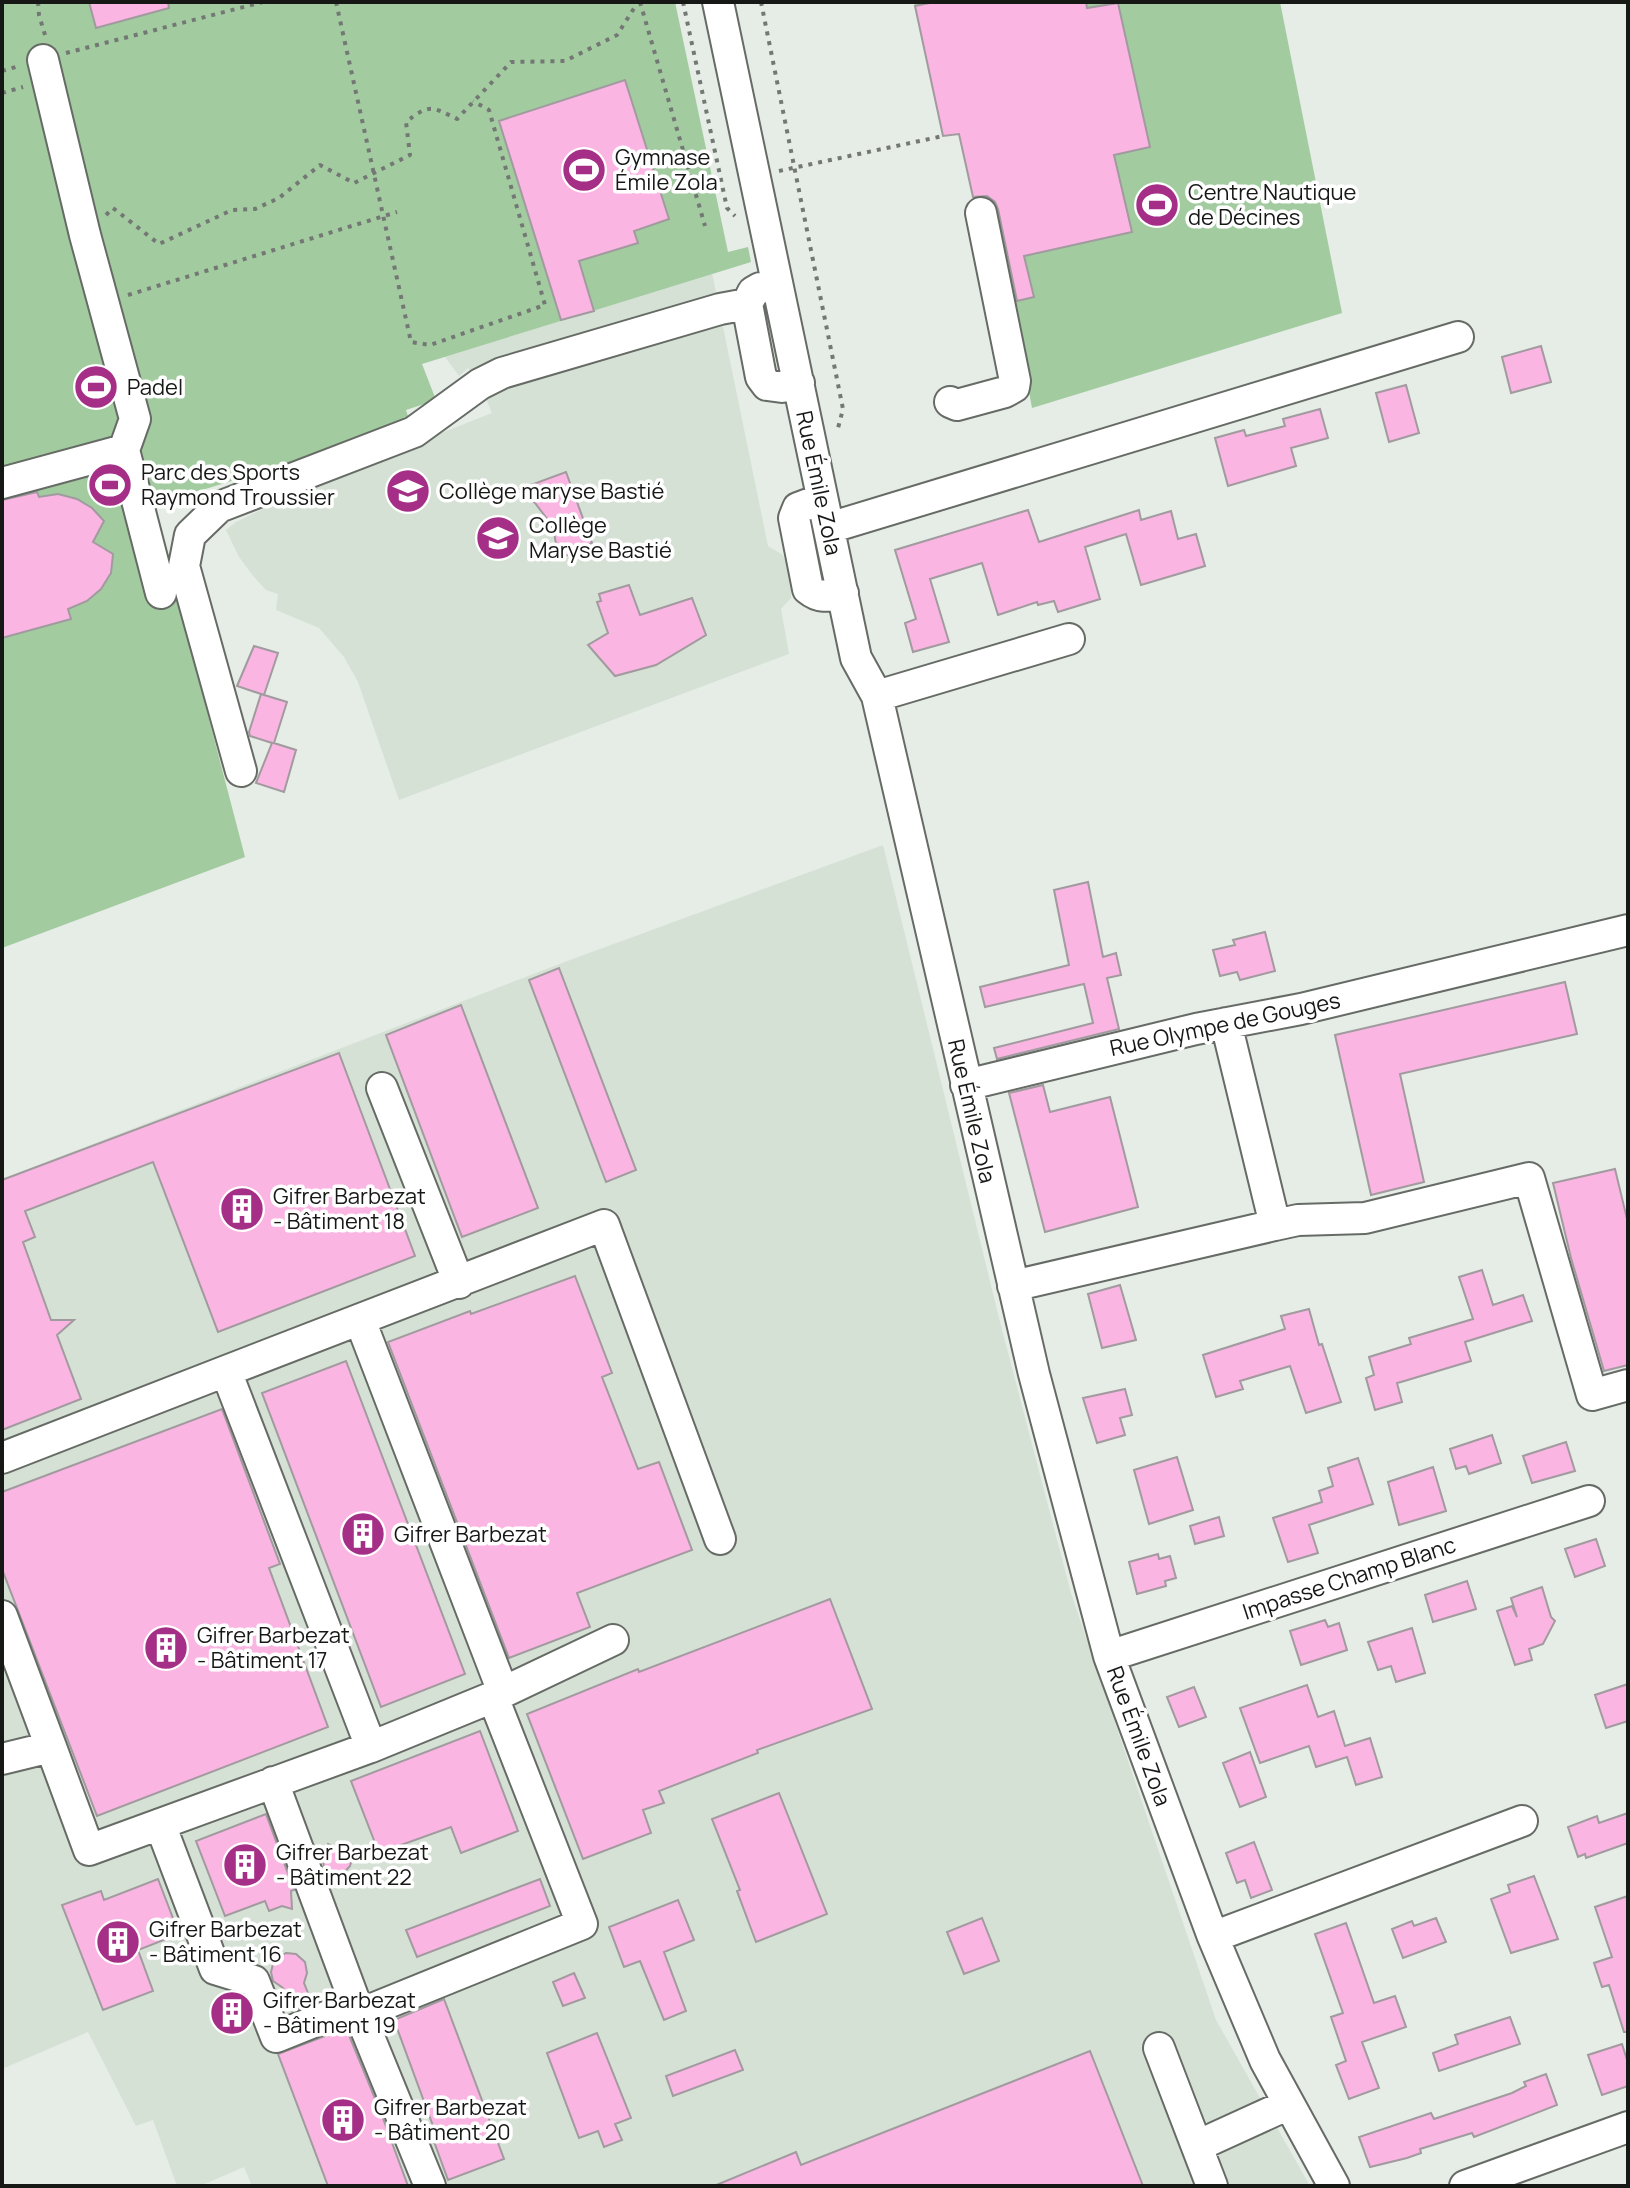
<svg xmlns="http://www.w3.org/2000/svg" width="1630" height="2188" font-family="Manrope,sans-serif">
  <rect width="100%" height="100%" fill="#e6ece6"/>
  <path fill="#d6e1d5" d="M712 273 768 546 783 555 791 574V598L781 609 789 654 399 800 358 682 344 657 319 628 276 610 278 594 266 590 254 577 239 557 226 530 236 522 327 478 492 413 480 384 468 368 459 376 445 357Z
    M883 845 999 1318 1071 1593 1216 2020 1310 2186H252L244 2167 200 2186H177L153 2120 136 2126 88 2032 2 2069V1179L562 963Z"/>
  <path fill="#a2cba0" d="M2 2H675L728 252 748 247 751 262 422 364 436 400 406 410 411 426 153 505 245 857 2 948Z
    M914 2H1280L1342 313 1032 408 1013 302 975 207 959 134 943 136Z"/>
  <path fill="#fab5e2" stroke="#a19a9e" stroke-width="2" d="M89 2H168L169 8 96 28Z
    M934 2H1086L1087 8 1118 3 1150 147 1114 155 1132 232 1024 256 1034 297 1017 301 998 209 995 202 987 196 973 197 959 134 943 136 915 6Z
    M625 80 669 219 634 231 638 243 579 261 594 311 561 320 499 121Z
    M1541 346 1551 382 1511 393 1502 357Z
    M1406 385 1419 433 1389 442 1376 393Z
    M1320 409 1328 438 1291 448 1296 466 1228 486 1215 438 1244 430 1246 436 1285 426 1283 419Z
    M566 472 592 543 559 559 554 533 548 520 535 503 517 490Z
    M37 492 39 497 58 494 77 499 92 508 104 521 93 542 113 554 111 573 101 589 87 601 68 609 71 619 2 638V500Z
    M1028 510 1039 542 1139 510 1141 520 1171 511 1178 539 1196 534 1205 566 1141 585 1126 534 1085 547 1100 599 1058 612 1054 601 1038 605 1037 602 998 615 982 563 930 579 949 642 913 652 905 623 916 619 895 550Z
    M629 585 640 615 692 598 706 635 656 665 615 676 588 645 608 633 597 602 601 601 599 594Z
    M254 646 278 653 264 695 237 686Z
    M261 694 287 702 274 743 296 750 284 792 256 783 272 743 250 736 249 732Z
    M1088 882 1103 957 1116 953 1121 975 1107 978 1119 1029 997 1059 994 1048 1093 1023 1084 984 985 1007 980 987 1069 965 1054 890Z
    M1265 932 1275 971 1240 980 1237 972 1220 976 1213 950 1235 945 1233 940Z
    M559 968 636 1170 606 1182 529 980Z
    M1565 982 1577 1034 1400 1074 1424 1182 1371 1195 1335 1035Z
    M461 1005 538 1208 462 1237 386 1035Z
    M339 1053 415 1256 218 1332 153 1162 25 1211 35 1237 23 1242 51 1320H74L57 1335 81 1399 2 1430V1180Z
    M1043 1085 1050 1112 1110 1097 1138 1207 1045 1232 1009 1093Z
    M1615 1169 1628 1223V1365L1604 1371 1571 1258 1553 1183Z
    M1482 1270 1493 1305 1523 1295 1532 1321 1465 1342 1471 1361 1401 1382 1397 1383 1402 1402 1375 1410 1366 1378 1374 1375 1369 1357 1411 1344 1409 1338 1473 1319 1459 1277Z
    M575 1276 612 1373 602 1377 638 1469 659 1462 692 1550 577 1593 590 1627 509 1658 388 1342 470 1311 471 1314Z
    M1120 1285 1136 1340 1102 1348 1088 1294Z
    M1309 1309 1319 1345 1322 1344 1341 1402 1306 1413 1290 1366 1240 1381 1243 1389 1216 1397 1203 1355 1285 1329 1281 1316Z
    M346 1361 465 1674 381 1707 262 1393Z
    M1125 1389 1132 1415 1120 1418 1125 1435 1097 1443 1083 1398Z
    M222 1409 280 1564 269 1568 328 1727 97 1816 2 1569V1492Z
    M1492 1435 1501 1463 1469 1474 1466 1466 1456 1469 1450 1449Z
    M1566 1442 1575 1471 1532 1483 1523 1456Z
    M1177 1457 1193 1510 1149 1524 1134 1470Z
    M1358 1458 1373 1504 1309 1525 1318 1553 1288 1562 1273 1518 1322 1502 1319 1491 1333 1486 1328 1468Z
    M1433 1467 1446 1511 1399 1525 1388 1482Z
    M1219 1517 1224 1536 1195 1544 1190 1526Z
    M1596 1539 1605 1566 1575 1577 1565 1549Z
    M1158 1554 1159 1559 1170 1556 1176 1578 1165 1581 1166 1586 1137 1594 1129 1562Z
    M1467 1581 1476 1609 1433 1622 1425 1595Z
    M1542 1587 1551 1617 1555 1621 1543 1644 1529 1649 1532 1660 1515 1665 1497 1611 1512 1606 1517 1617 1511 1598Z
    M830 1599 872 1709 757 1750 758 1753 659 1791 664 1803 643 1810 651 1833 583 1859 527 1714 638 1669 639 1672Z
    M1325 1620 1328 1627 1339 1623 1347 1650 1301 1665 1290 1631Z
    M1412 1628 1425 1673 1396 1682 1391 1666 1378 1670 1368 1642Z
    M1628 1684V1721L1606 1728 1595 1695Z
    M1307 1685 1318 1717 1334 1711 1345 1746 1370 1738 1382 1777 1356 1785 1347 1757 1316 1767 1309 1746 1260 1763 1240 1708Z
    M1194 1687 1206 1717 1179 1727 1167 1697Z
    M480 1731 518 1831 461 1853 451 1827 379 1853 351 1781Z
    M1250 1752 1266 1797 1240 1807 1223 1763Z
    M779 1793 827 1914 756 1942 737 1891 740 1890 712 1819Z
    M1628 1813V1843L1586 1858 1585 1854 1578 1857 1568 1827 1597 1816 1599 1823Z
    M266 1814 294 1890 291 1891 292 1909 282 1906 269 1911 265 1901 225 1916 196 1841Z
    M1254 1842 1272 1890 1251 1898 1245 1880 1237 1883 1226 1853Z
    M328 1844 353 1855 350 1866 342 1875 329 1873 324 1868 323 1859Z
    M1534 1876 1558 1939 1511 1953 1491 1899 1510 1892 1508 1885Z
    M158 1879 179 1934 138 1950 153 1991 103 2010 62 1905 101 1891 104 1900Z
    M540 1879 550 1906 417 1957 406 1930Z
    M1628 1896V2032H1624L1609 1985 1602 1987 1594 1963 1612 1957 1595 1907Z
    M678 1900 694 1940 664 1952 686 2011 664 2020 640 1961 624 1967 609 1927Z
    M982 1918 999 1961 964 1974 947 1932Z
    M1436 1918 1446 1942 1403 1958 1392 1929 1412 1921 1414 1926Z
    M1346 1923 1374 2003 1395 1996 1406 2027 1362 2042 1379 2088 1349 2099 1336 2065 1346 2061 1331 2017 1343 2013 1315 1934Z
    M286 1953 296 1954 305 1962 307 1973 304 1983 312 2003 292 2011 283 1988 273 1981 271 1972 274 1960Z
    M574 1973 585 1998 563 2006 553 1982Z
    M238 1995 248 2022 226 2030 215 2004Z
    M444 1999 504 2159 448 2180 432 2136 436 2134 394 2020Z
    M1510 2017 1520 2044 1439 2071 1433 2053 1458 2044 1455 2035Z
    M346 2028 381 2113 408 2186H328L278 2054Z
    M597 2033 631 2118 615 2124 622 2140 604 2147 598 2131 579 2138 547 2053Z
    M1622 2044 1628 2063V2086L1602 2095 1588 2055Z
    M735 2050 743 2070 673 2096 666 2076Z
    M1090 2051 1143 2186H714L796 2152 801 2165Z
    M1546 2074 1557 2105 1474 2137 1472 2133 1420 2149 1421 2153 1407 2158 1370 2167 1359 2137 1431 2113 1434 2119 1512 2093 1526 2086 1524 2082Z"/>
  <g fill="none" stroke-linecap="round" stroke-linejoin="round">
    <g stroke="#666b65" stroke-width="34">
      <path id="minor" d="M718 2 856 658 877 696 1034 1374 1109 1656 1213 1937 1265 2060 1334 2186
        M760 288 753 292 747 304 761 377 767 385 782 387 799 383
        M950 402 957 405 1005 392 1014 387 1015 381 981 213
        M124 450 161 593
        M2 483 124 450 135 419 85 235 43 60
        M822 499 798 508 794 518 808 589C820 599 829 596 843 593
        M829 528 1458 337
        M877 696 1069 639
        M241 771 184 566 190 535 219 507 414 432 480 384 502 373 720 309 747 304
        M966 1085 1196 1029 1301 1009 1628 930
        M382 1088 459 1283
        M1275 1225 1298 1220 1365 1218 1529 1178 1592 1395 1628 1385
        M1013 1286 1275 1225 1226 1023
        M360 1320 503 1692
        M226 1371 604 1225 720 1539
        M2 1458 226 1371 371 1747 89 1850 51 1747
        M2 1616 51 1747 2 1759
        M1109 1656 1589 1501
        M493 1697 613 1640
        M160 1824 215 1969 254 1981 276 2037 356 2005 273 1782
        M1213 1937 1522 1821
        M356 2005 430 2186
        M360 2014 582 1924 493 1697 371 1747
        M1159 2048 1212 2186
        M1197 2146 1289 2104
        M1465 2186 1628 2127"/>
    </g>
    <path stroke="#747874" stroke-width="4" stroke-dasharray="4 6" stroke-linecap="butt" d="M38 2 39 15 45 35
      M336 2 411 342 430 345 545 305 489 110 473 101
      M640 2 705 226
      M683 2 727 208 735 216
      M761 2 843 409 837 432
      M66 53 263 2
      M2 71 19 66
      M2 93 23 87
      M779 171 943 136
      M106 215 113 208 159 244 232 210 255 209 279 198 320 165 354 183 410 155 406 122C429 104 431 106 457 119L511 62 565 61 617 35 638 2
      M128 295 397 212"/>
    <use href="#minor" stroke="#fff" stroke-width="30"/>
  </g>
  <defs>
    <g id="stadium-disc" transform="scale(2.3)"><circle r="9.5" fill="#a52f87" stroke="#fff"/><path d="M0-5a6.5 5 0 1 0 0 10a6.5 5 0 1 0 0-10ZM-3.5-1.8h7v3.6h-7Z" fill="#fff"/></g>
    <g id="school-disc" transform="scale(2.3)"><circle r="9.5" fill="#a52f87" stroke="#fff"/><path d="M0-5L7-2L0 1L-7-2ZM-4 1L0 2.5L4 1V4Q0 6-4 4Z" fill="#fff"/></g>
    <g id="building-disc" transform="scale(2.3)"><circle r="9.5" fill="#a52f87" stroke="#fff"/><path d="M-4-6H4V6H1V3H-1V6H-4ZM-2.5-4.3h1.7v1.8h-1.7ZM.8-4.3h1.7v1.8H.8ZM-2.5-1h1.7V.8h-1.7ZM.8-1h1.7V.8H.8Z" fill="#fff"/></g>
  </defs>
  <g fill-rule="evenodd">
    <use href="#stadium-disc" x="584" y="170"/>
    <use href="#stadium-disc" x="1157" y="205"/>
    <use href="#stadium-disc" x="96" y="387"/>
    <use href="#stadium-disc" x="110" y="485"/>
    <use href="#school-disc" x="408" y="491"/>
    <use href="#school-disc" x="498" y="538"/>
    <use href="#building-disc" x="242" y="1209"/>
    <use href="#building-disc" x="363" y="1534"/>
    <use href="#building-disc" x="166" y="1648"/>
    <use href="#building-disc" x="245" y="1865"/>
    <use href="#building-disc" x="118" y="1942"/>
    <use href="#building-disc" x="232" y="2013"/>
    <use href="#building-disc" x="343" y="2120"/>
  </g>
  <g text-anchor="middle" dominant-baseline="central" stroke-width="7" stroke-linejoin="round" paint-order="stroke">
    <g font-size="22" fill="#161816" stroke="#fff" text-anchor="start">
      <text x="615" y="157">Gymnase<tspan x="615" dy="25">Émile Zola</tspan></text>
      <text x="1188" y="192">Centre Nautique<tspan x="1188" dy="25">de Décines</tspan></text>
      <text x="127" y="387">Padel</text>
      <text x="141" y="472">Parc des Sports<tspan x="141" dy="25">Raymond Troussier</tspan></text>
      <text x="439" y="491">Collège maryse Bastié</text>
      <text x="529" y="525">Collège<tspan x="529" dy="25">Maryse Bastié</tspan></text>
      <text x="273" y="1196">Gifrer Barbezat<tspan x="273" dy="25">- Bâtiment 18</tspan></text>
      <text x="394" y="1534">Gifrer Barbezat</text>
      <text x="197" y="1635">Gifrer Barbezat<tspan x="197" dy="25">- Bâtiment 17</tspan></text>
      <text x="276" y="1852">Gifrer Barbezat<tspan x="276" dy="25">- Bâtiment 22</tspan></text>
      <text x="149" y="1929">Gifrer Barbezat<tspan x="149" dy="25">- Bâtiment 16</tspan></text>
      <text x="263" y="2000">Gifrer Barbezat<tspan x="263" dy="25">- Bâtiment 19</tspan></text>
      <text x="374" y="2107">Gifrer Barbezat<tspan x="374" dy="25">- Bâtiment 20</tspan></text>
    </g>
    <g font-size="22" fill="#161816" stroke="#fff">
      <text transform="translate(819 483) rotate(78)">Rue Émile Zola</text>
      <text transform="translate(1225 1024) rotate(-12)">Rue Olympe de Gouges</text>
      <text transform="translate(972 1111) rotate(77)">Rue Émile Zola</text>
      <text transform="translate(1349 1578) rotate(-18)">Impasse Champ Blanc</text>
      <text transform="translate(1139 1736) rotate(70)">Rue Émile Zola</text>
    </g>
  </g>
  <rect width="1630" height="2188" fill="none" stroke="#161816" stroke-width="8"/>
</svg>
